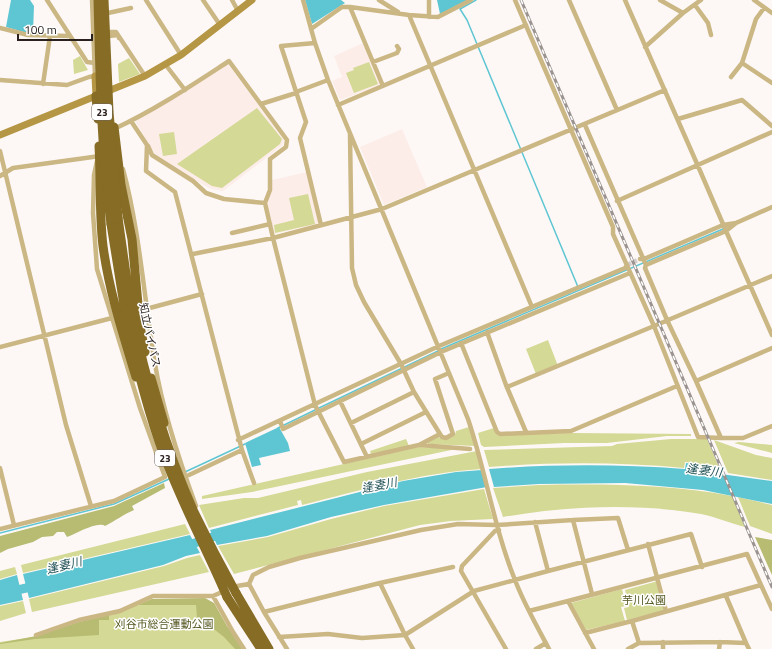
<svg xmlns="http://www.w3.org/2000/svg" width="772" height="649" font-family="'Titillium Web','Noto Sans JP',sans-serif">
  <rect width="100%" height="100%" fill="#fdf8f6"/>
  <path fill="#fcede8" d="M363 43 381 85 340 100 332 81 342 77 334 56Z
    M228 64 284 140 283 145 223 191 211 189 202 184 154 153 135 121Z
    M402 129 427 187 384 205 360 147Z
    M307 172 319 224 273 234 267 205 272 190V180Z"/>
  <path fill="#d4d995" d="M80 56 88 70 74 74 73 60Z
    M129 58 140 74 119 82 118 64Z
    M369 62 378 84 354 93 346 73 354 70 353 68Z
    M257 108 282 139 280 144 222 188 212 186 177 164Z
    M174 132 177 154 163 156 159 134Z
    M308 194 315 224 275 233 274 225 294 220 289 198Z
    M548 340 558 366 536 374 526 349Z
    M469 427 476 446 428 444V442L438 437 446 440 455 435 456 431Z
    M494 428 496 434 571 433 691 434V436H667L607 443H564L484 447 481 445 478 433Z
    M406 439 409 446 371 454 370 451Z
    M671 439H707L721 472 693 468V463L685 462 684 468C618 462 556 462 489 467L484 450 612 446 617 444Z
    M714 440 756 455 772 458V480L728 473Z
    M739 442 772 445V453L734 443Z
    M419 447 456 449 252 492 202 499V496Z
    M477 451 481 469C420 473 362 490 302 505L301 500 297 501 298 505 209 528 199 505 244 498H258L367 472Z
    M539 485C604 484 668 484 732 496L745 527C730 523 716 517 701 514 637 503 566 506 503 517L493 488Z
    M484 489 493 519 451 521 420 525 234 574 218 546 268 537 331 519 384 506Z
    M738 497 772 505V534L750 526Z
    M185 524 190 534 23 573 21 565Z
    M200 555 209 572 32 612 29 599 164 566 187 558Z
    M15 567 17 574 0 579V571Z
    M658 581 666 610 627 620 624 608 629 607 625 590Z
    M622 589 626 606 621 607 625 621 586 630 571 603Z
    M152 599 214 603 226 625 243 649H0V642L40 636Z
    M23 601 26 613 0 621V606Z"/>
  <path fill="#b7bc72" d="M164 483 165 488 132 506 134 510C124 514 115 521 105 526 97 521 76 534 67 537L64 532H57L53 536 42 537 33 542 8 549 0 553V536L114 506Z
    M755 537 772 540V575Z
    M205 598 214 603 227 626 243 649H235L224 637 210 626 212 621 205 617 203 620 197 617 196 605H138L152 599Z
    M109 615V620H99V635L35 639 0 644V643L36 636 79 622Z"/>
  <path fill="#5ec6d2" d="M11 0H30L34 6 33 33H27L6 27Z
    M305 0H341L345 3 312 24Z
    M437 0H468L440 14Z
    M279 427 288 443 290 451 259 458 261 465 252 467 245 443Z
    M686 463 692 464V470L772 481V504L703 490 625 483 539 484 494 487 489 469C555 464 619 464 685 469Z
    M482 470 487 487 384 505 331 517 267 536 217 545 210 530 403 481 456 472Z
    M190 535 200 553 186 556 163 565 29 598 23 574Z
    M17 575 23 600 0 605V580Z"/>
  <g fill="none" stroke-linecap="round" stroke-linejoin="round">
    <path stroke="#5ec6d2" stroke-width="1.5" d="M476 0 460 9 467 20 578 287
      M441 349 723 229
      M319 408 438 351
      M278 428 315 410
      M185 472 245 444
      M0 533 114 504 169 479"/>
    <path stroke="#5ec6d2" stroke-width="9" d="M183 547 224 533
      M0 594 39 585"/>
    <path stroke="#d3cdcb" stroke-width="4.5" stroke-dasharray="4.5 2" stroke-linecap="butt" d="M627 265 640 259"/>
    <path stroke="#cbb784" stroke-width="4.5" d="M47 0 87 62 95 63
      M146 0 181 55
      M203 0 220 25
      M232 0 238 11
      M303 0 315 43 328 80 468 419C486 472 494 528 515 580 524 604 537 626 549 649
      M379 0 398 12
      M515 0 613 227V234L654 326 772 276
      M569 0 617 110
      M625 0 698 166 726 231 736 223
      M660 0 683 13
      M754 0 772 13
      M695 5 708 23 711 35
      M764 8 756 19 742 63 772 83
      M108 13 131 8
      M409 15 532 307
      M429 17V0
      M0 28 28 35 70 36
      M311 29 342 7H350
      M109 32H116L145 76
      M109 36 118 35 119 38
      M315 43 281 46 306 122 300 138 321 225
      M645 47 683 13 701 0
      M373 62 397 53 399 49 397 46
      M165 64 185 90
      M731 77 742 63
      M0 80 67 85 89 77 95 76 92 0
      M43 84 50 36
      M383 86 350 7 409 15 438 17 471 0
      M296 92 328 80
      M261 104 296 93
      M338 105 526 25
      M678 119 742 100 772 126
      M131 121 147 145 146 171 175 192 242 450
      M585 125 646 265 645 268 667 320 696 381
      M114 129C155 110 192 85 229 61L287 140 286 147 270 159V190L265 203 273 238 315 405 344 462 419 445 440 434 414 392 401 364 364 302 356 285 352 268 350 134
      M148 146 152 155 193 181 206 193 224 199 265 203
      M0 151 66 425 91 506
      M123 169C140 232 144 299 155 364 163 412 179 460 196 506
      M0 176 13 168 100 156
      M617 201 772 132
      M232 233 270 224
      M193 254 273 238 382 209 665 90
      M640 259H644L723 225 736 223 772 207
      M646 265 726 231 772 335
      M146 309 202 294
      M487 332 506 385 526 432
      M461 343 497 432 500 434 571 431 677 386
      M0 347 112 318
      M772 348 696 381 721 438H743L772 426
      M507 387 654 326 698 437 721 438
      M340 401 367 457
      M280 421 283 429 441 352 630 273
      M351 423 414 392
      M440 434 442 437 446 438 453 434 435 379 449 373
      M238 440 439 346 625 268 627 265
      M361 444 426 412
      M420 445 470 449
      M0 468 14 525
      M189 475 242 450 254 483
      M573 520 592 594
      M535 522 548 571 691 534 702 567
      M0 529 114 501 165 477 140 408 97 269 93 213 94 175 97 161
      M499 530 495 531 462 566 461 571 506 649
      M648 544 666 611
      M380 583 453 567
      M249 584 253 575 269 567 300 558 421 530 458 524 497 525 573 520 618 518 628 550
      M249 584 264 612 287 649
      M761 585 772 609
      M237 586 249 584
      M213 596 233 632 244 649
      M726 596 746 643
      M568 601 747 554 761 585 632 621
      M529 611 568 601 594 649
      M264 612 380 583 405 635 362 638 328 634 279 637
      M585 633 632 621 639 643 720 642 746 643 749 649
      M36 635 79 620 120 611 153 596H213L222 592
      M663 642V649
      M413 649 405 635 474 591 548 571
      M536 649 546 643
      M628 649 639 643
      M719 649 720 642"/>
    <path stroke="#b59644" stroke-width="7" d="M95 76 96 96
      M0 135 145 76 181 55 252 0"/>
    <path stroke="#866c24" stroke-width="9" d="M96 96 98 119
      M114 127 121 185 132 239 140 326 145 352
      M99 146C101 179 99 213 103 246 109 291 123 334 136 377
      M118 218 131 309
      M111 224 125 311
      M151 378 164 423
      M236 593 269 649
      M227 597 261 649"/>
    <g stroke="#9a9390" stroke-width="3">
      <path id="rail" d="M521 0 772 587"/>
    </g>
    <use href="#rail" stroke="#fff" stroke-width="1.5" stroke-dasharray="4.5" stroke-linecap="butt"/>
    <path stroke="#866c24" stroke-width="9" d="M98 0C100 74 101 150 111 224
      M104 0 109 112 118 218
      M131 309C145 379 165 447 194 512 207 539 221 566 236 593
      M125 311C135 361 147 410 165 458 183 506 207 550 227 597"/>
  </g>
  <g text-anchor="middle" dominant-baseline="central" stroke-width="3" stroke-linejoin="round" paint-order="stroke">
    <g fill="#fff" stroke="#6a6361" stroke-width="1">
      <rect x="92" y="104" width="20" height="16" rx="3"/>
      <rect x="155" y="450" width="20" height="16" rx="3"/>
    </g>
    <g font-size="10" font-weight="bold" fill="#2a201d">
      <text x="102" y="112">23</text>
      <text x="165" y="458">23</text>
    </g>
    <g font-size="11" fill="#2a201d" stroke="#fff">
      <text transform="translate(150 335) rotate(78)">知立バイパス</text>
    </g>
    <g font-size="11" fill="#545720" stroke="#fff">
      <text x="644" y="600">芋川公園</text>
      <text x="164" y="624">刈谷市総合運動公園</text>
    </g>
    <g font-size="12" font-style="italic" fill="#27555a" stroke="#fff">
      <text transform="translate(704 470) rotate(7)">逢妻川</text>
      <text transform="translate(379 485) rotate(-11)">逢妻川</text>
      <text transform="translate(64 565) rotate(-14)">逢妻川</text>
    </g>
  </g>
  <path d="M18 34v6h74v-6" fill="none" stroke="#2a201d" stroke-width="2"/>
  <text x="24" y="34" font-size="12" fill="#2a201d" stroke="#ffffff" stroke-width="3" paint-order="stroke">100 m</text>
</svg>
